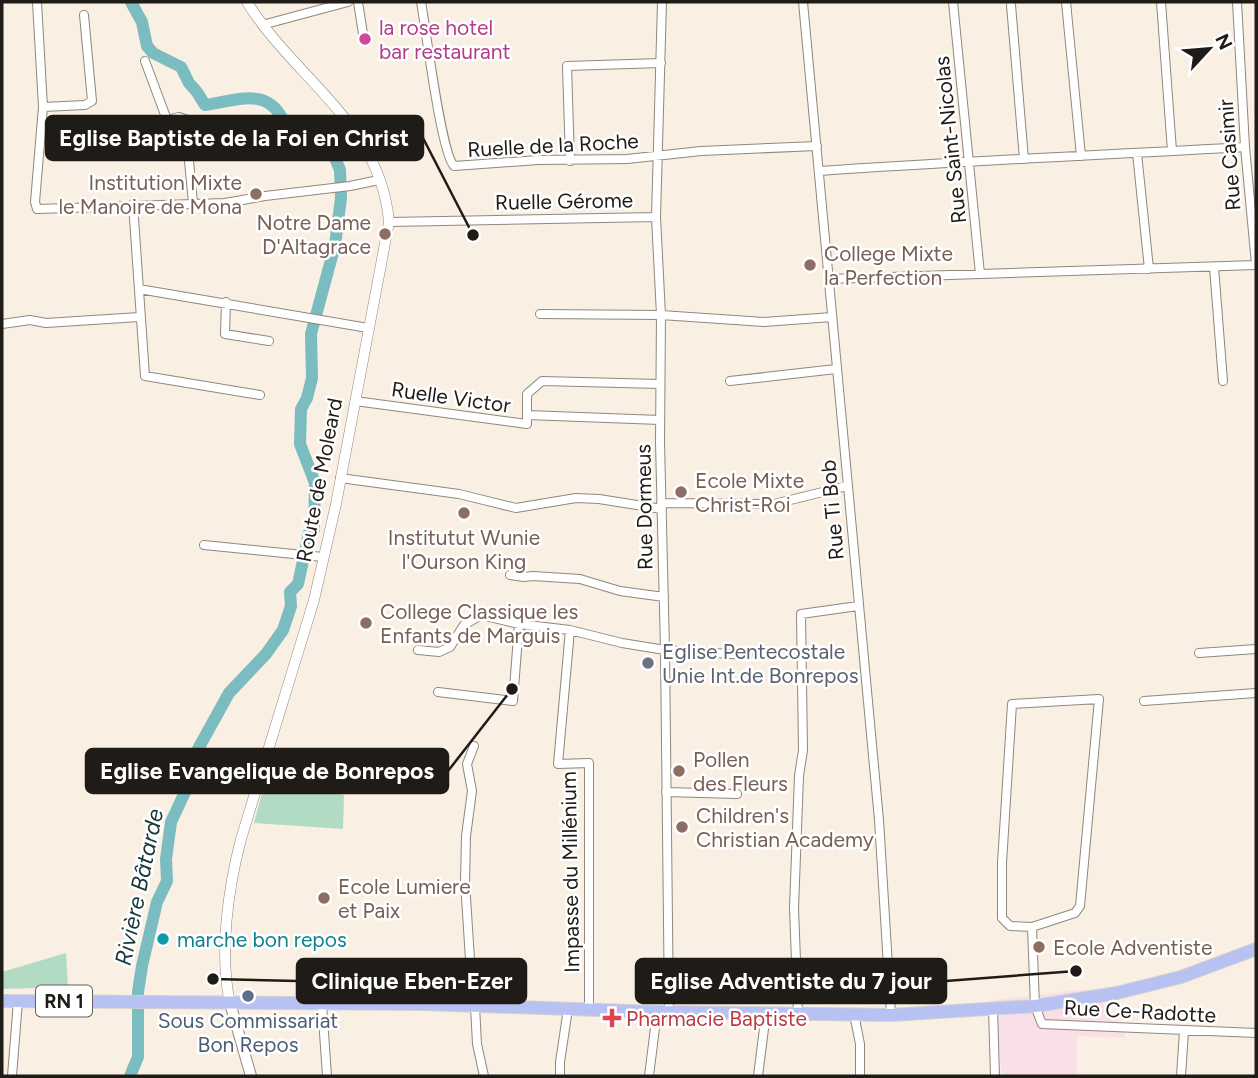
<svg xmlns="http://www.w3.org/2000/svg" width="1258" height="1078" font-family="Figtree,sans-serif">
  <rect width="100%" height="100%" fill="#faefe3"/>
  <path fill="#f9dfe7" d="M1088 989 1109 1009 1124 1028 1125 1038 1077 1036V1076H1002L994 1000Z"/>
  <path fill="#b2dbc3" d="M266 778 344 795 343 829 254 823Z
    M66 953 68 987 2 989V972Z"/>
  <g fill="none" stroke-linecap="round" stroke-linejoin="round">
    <path stroke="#7abcbf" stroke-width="12" d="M130 1076 138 1057V992L142 966 157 902 167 881 166 859 171 822 186 790 198 749 229 693 266 654 283 630 291 606 290 592 298 584 309 533 314 530 315 483 300 444 301 409 307 398 312 378 311 334 335 245 341 198 340 170 333 153 324 144 286 127C271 85 239 100 205 105L197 92 189 83 181 67 153 53 147 46 142 22 131 2"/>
    <g stroke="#91877c" stroke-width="10">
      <path id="minor" d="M37 2 43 107 35 202 37 209 225 203 265 196 350 186 379 180
        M358 2 364 40
        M421 2C426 29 441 153 454 166L538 160 627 159 701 151 817 146
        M662 2 656 217 661 315 660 442 665 650 669 1012
        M803 2 879 820 891 1015
        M953 2 980 274
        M1066 2 1081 156
        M1161 2 1172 151
        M1237 2 1245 147 1256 264
        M1011 5 1024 159
        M262 25 348 2
        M145 61 167 120 179 117 185 119 193 203
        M43 107 85 105 92 101 84 15
        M1137 153 1149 269
        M570 161 567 66 661 63
        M820 171C962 161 1103 155 1245 147
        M133 204 145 376 260 395
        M389 222 656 217
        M1214 267 1223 381
        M829 279 1256 265
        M139 289 368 328
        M226 302 225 334 269 341
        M540 314 661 315 764 322 832 317
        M2 324 30 320 46 323 139 317
        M730 381 836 369
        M355 401 527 424V415L660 420
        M527 415V394L542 381 660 384
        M340 478 459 494 516 508 576 498 599 499 662 509
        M661 503 774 504 847 486
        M204 545 323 557
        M510 575 524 577 533 576 580 579 620 591 664 597
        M570 630 558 764 589 763V1009
        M418 650 439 652 450 647 464 625 481 615 519 624 570 630 622 643 665 650 748 655
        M1199 653 1256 649
        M438 692 513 701 519 624
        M1144 701 1256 693
        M666 792 737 794
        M1032 927 1010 926 1002 918V863L1012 704 1099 699 1080 906 1075 913 1032 927 1035 1006 1042 1024 1256 1033
        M322 1004 327 1076
        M473 1006 465 882 466 836 472 791 467 764 474 746
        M475 1006 477 1044 484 1076
        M993 1008 995 1076
        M798 1014 794 908 799 776 803 750 801 614 858 606
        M854 1014 860 1044V1076
        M12 1076 18 1001
        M560 1076V1062L568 1009
        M649 1076 657 1012
        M758 1076 766 1013
        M1181 1076 1184 1031"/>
    </g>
    <g stroke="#91877c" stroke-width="11">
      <path id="tertiary" d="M230 1003C219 953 228 889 241 839L314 600 336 504 389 222C381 124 294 78 247 2"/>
    </g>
    <g stroke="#91877c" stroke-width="12">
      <path id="secondary" d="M230 1003 251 1076"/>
    </g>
    <g stroke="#d2d1d1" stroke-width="14">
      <path id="primary" d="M2 1001 425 1004 657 1012 891 1015 1035 1006 1117 993 1181 977 1256 949"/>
    </g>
    <use href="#minor" stroke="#fff" stroke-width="8"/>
    <use href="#tertiary" stroke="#fff" stroke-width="10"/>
    <use href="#secondary" stroke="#fff" stroke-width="10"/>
    <use href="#primary" stroke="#b7c1f2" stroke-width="12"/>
  </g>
  <circle fill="#d1479c" stroke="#fff" stroke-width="2.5" cx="365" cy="39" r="7"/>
  <g fill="#8d6e63" stroke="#fff" stroke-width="2.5">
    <circle cx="256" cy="194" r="7"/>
    <circle cx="385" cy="234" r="7"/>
    <circle cx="810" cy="265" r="7"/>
    <circle cx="681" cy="492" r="7"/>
    <circle cx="464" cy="513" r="7"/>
    <circle cx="366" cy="623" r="7"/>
    <circle cx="679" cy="771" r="7"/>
    <circle cx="682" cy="827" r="7"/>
    <circle cx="324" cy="898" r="7"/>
    <circle cx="1039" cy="947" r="7"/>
  </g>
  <circle fill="#6b7280" stroke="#fff" stroke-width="2.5" cx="648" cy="663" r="7"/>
  <circle fill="#0f9aa8" stroke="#fff" stroke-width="2.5" cx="163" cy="939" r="7"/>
  <circle fill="#5c6f8a" stroke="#fff" stroke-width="2.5" cx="248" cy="996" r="7"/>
  <path fill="#e0444e" stroke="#fff" stroke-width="2.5" d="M608.5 1007.5h7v7h7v7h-7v7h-7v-7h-7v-7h7z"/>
  <g text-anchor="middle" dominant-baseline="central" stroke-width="5" stroke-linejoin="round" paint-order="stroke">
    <rect fill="#fff" stroke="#625f5d" stroke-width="2" x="36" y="985.5" width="56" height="31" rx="5"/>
    <g font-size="19" font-weight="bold" fill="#1f1b17">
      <text x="64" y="1001">RN 1</text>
    </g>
    <g font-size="21" fill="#b23c85" stroke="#fff" text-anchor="start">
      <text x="379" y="27">la rose hotel<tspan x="379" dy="24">bar restaurant</tspan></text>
    </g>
    <g font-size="21" fill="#1f1b17" stroke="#fff">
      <text transform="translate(950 140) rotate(-96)">Rue Saint-Nicolas</text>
      <text transform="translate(553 145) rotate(-3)">Ruelle de la Roche</text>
      <text transform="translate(1229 155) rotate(-94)">Rue Casimir</text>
      <text transform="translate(564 201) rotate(-1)">Ruelle Gérome</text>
      <text transform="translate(451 397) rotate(8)">Ruelle Victor</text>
      <text transform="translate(319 480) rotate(-79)">Route de Moleard</text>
      <text transform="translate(644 507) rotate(-91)">Rue Dormeus</text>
      <text transform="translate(832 510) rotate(-95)">Rue Ti Bob</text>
      <text transform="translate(570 872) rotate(-91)">Impasse du Millénium</text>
      <text transform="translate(1140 1011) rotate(3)">Rue Ce-Radotte</text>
    </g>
    <g font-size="21" fill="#785e54" stroke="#fff" text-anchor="start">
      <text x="242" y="182" text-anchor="end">Institution Mixte<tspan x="242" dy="24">le Manoire de Mona</tspan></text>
      <text x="371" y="222" text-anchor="end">Notre Dame<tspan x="371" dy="24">D'Altagrace</tspan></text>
      <text x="824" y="253">College Mixte<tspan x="824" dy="24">la Perfection</tspan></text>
      <text x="695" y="480">Ecole Mixte<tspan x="695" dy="24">Christ-Roi</tspan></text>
      <text x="464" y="537" text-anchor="middle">Institutut Wunie<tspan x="464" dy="24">l'Ourson King</tspan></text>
      <text x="380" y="611">College Classique les<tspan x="380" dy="24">Enfants de Marguis</tspan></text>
      <text x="693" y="759">Pollen<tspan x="693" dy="24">des Fleurs</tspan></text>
      <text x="696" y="815">Children's<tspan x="696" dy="24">Christian Academy</tspan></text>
      <text x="338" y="886">Ecole Lumiere<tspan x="338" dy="24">et Paix</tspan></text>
      <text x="1053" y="947">Ecole Adventiste</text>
    </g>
    <g font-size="21" fill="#5b616d" stroke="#fff" text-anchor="start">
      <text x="662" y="651">Eglise Pentecostale<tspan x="662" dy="24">Unie Int.de Bonrepos</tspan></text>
    </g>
    <g font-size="21" fill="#0d838f" stroke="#fff" text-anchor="start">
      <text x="177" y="939">marche bon repos</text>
    </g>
    <g font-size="21" fill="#be3a42" stroke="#fff" text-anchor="start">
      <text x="626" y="1018">Pharmacie Baptiste</text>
    </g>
    <g font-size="21" fill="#4e5e75" stroke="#fff">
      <text x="248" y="1020">Sous Commissariat<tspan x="248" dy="24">Bon Repos</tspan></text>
    </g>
    <g font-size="23" font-style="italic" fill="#17383a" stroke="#fff">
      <text transform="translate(139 887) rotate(-78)">Rivière Bâtarde</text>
    </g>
  </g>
  <path fill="none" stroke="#1f1b17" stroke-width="2.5" d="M473 235L423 138M512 689L448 771M1076 971L946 981M213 979L297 981"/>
  <g fill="#1f1b17" stroke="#fff" stroke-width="2.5">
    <circle cx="473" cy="235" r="7"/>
    <circle cx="512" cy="689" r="7"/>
    <circle cx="1076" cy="971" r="7"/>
    <circle cx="213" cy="979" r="7"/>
  </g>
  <g fill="#1f1b17" stroke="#1f1b17" stroke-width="2.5">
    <rect x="46" y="116" width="377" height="44" rx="7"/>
    <rect x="86" y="749" width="362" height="44" rx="7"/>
    <rect x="636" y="959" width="310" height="44" rx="7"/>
    <rect x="297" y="959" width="229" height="44" rx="7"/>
  </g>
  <g font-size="23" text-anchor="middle" font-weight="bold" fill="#fff">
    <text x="234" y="146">Eglise Baptiste de la Foi en Christ</text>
    <text x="267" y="779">Eglise Evangelique de Bonrepos</text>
    <text x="791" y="989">Eglise Adventiste du 7 jour</text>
    <text x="412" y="989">Clinique Eben-Ezer</text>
  </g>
  <rect width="1258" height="1078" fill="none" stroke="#1f1b17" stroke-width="7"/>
  <g transform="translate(1209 49) rotate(64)" stroke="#ffffff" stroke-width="5" paint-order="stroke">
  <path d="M0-5L12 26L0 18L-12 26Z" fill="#1f1b17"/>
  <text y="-10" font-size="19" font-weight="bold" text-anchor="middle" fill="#1f1b17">N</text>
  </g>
</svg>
